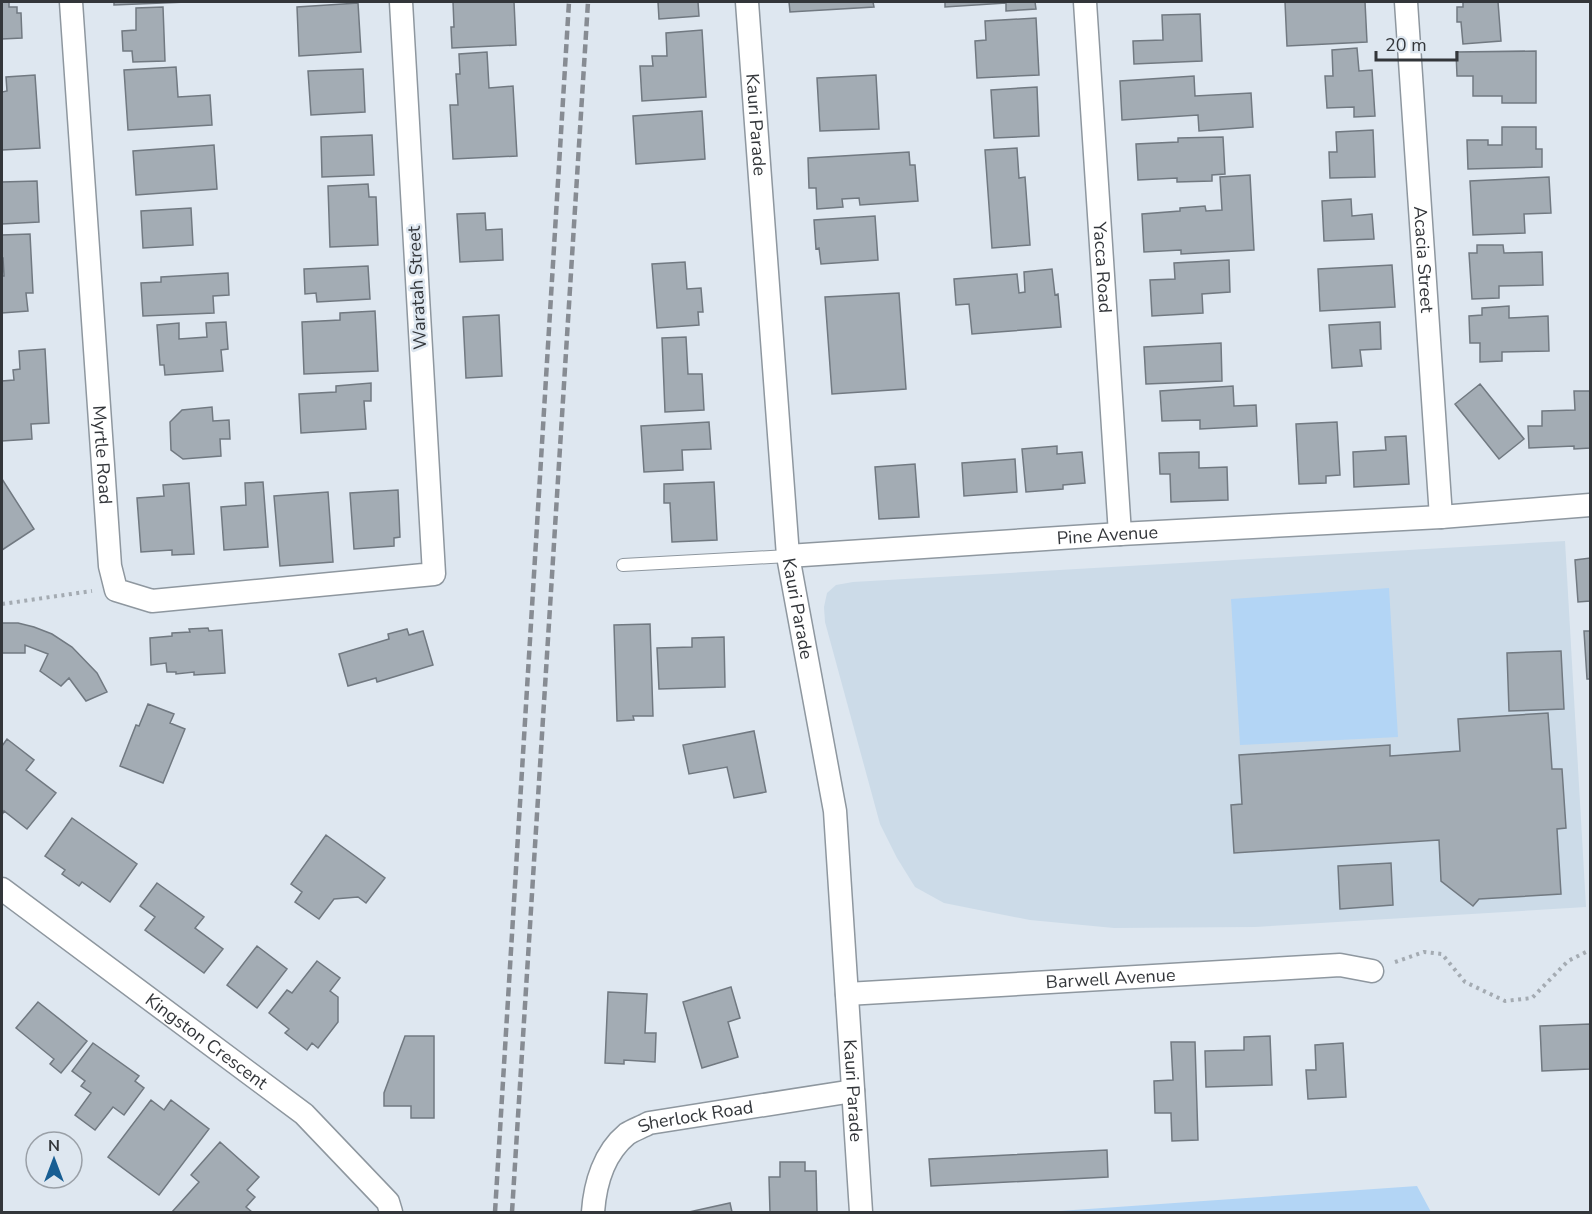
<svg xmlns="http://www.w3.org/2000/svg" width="1592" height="1214" font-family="'Nunito Sans',sans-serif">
  <rect width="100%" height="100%" fill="#dee7f0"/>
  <path fill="#ccdbe8" d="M1565 541 1586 907 1255 927 1114 928 1030 920 944 903 915 887 897 858 880 824 825 622 824 607 827 593 836 585 853 582Z"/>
  <path fill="#b3d5f5" d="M1389 588 1398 737 1240 745 1231 599Z
    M1417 1186 1431 1212H1045Z"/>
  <path fill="#a3acb4" stroke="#717981" stroke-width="1.5" d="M2 2H9V7H17V13H21L22 38 2 39Z
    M114 2H187L114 5Z
    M453 2H514L516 45 452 48 451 27H454Z
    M658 2H698L699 16 659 19Z
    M789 2H873L874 7 790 12Z
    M945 2H1035L1036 9 1006 11V3L945 7Z
    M1285 2H1365L1367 42 1287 46Z
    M1463 2H1498L1501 41 1463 44 1461 22H1457V7H1463Z
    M358 3 361 52 299 56 297 7Z
    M163 7 165 61 133 62 132 51H123L122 31 136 30V8Z
    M1200 14 1202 61 1134 64 1133 41 1163 40 1162 15Z
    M1036 18 1039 75 977 78 975 41 986 40 985 21Z
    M702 30 706 97 642 101 640 66H653L652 56H667L666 33Z
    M1357 48 1359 71 1372 70 1375 116 1354 117V107L1327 108 1325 76H1333L1332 50Z
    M1536 51V103H1502V96H1473V76H1457L1456 52Z
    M487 52 489 88 513 86 517 156 453 159 450 105H458L456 74H460L459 54Z
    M176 67 178 97 210 95 212 125 128 130 124 70Z
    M363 69 365 112 311 115 308 71Z
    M35 75 40 148 2 150V92L7 91 6 77Z
    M876 75 879 129 820 131 817 78Z
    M1194 76 1195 96 1251 93 1253 127 1199 131 1198 115 1122 120 1120 81Z
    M1037 87 1039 136 994 138 991 90Z
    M702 111 705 159 636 164 633 116Z
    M1502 127H1536V149H1542V167L1468 169 1467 140H1488V145H1502Z
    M1373 130 1375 177 1330 178 1329 152H1337L1336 132Z
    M372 135 374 175 322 177 321 137Z
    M1223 137 1225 174 1212 175V181L1177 182V178L1138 180 1136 144 1178 142V138Z
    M214 145 217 189 136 195 133 151Z
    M1017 148 1019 178 1025 177 1030 245 992 248 985 150Z
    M909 152 910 165H915L918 201 860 205 859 198 842 199 843 207 817 209 816 188H809L808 158Z
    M1250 175 1254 250 1181 254V250L1144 252 1142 214 1180 211V208L1205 206 1206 211 1222 210 1220 177Z
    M1549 177 1551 213 1524 214 1525 233 1473 235 1470 181Z
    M37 181 39 222 2 224V182Z
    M368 184 369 197H376L378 245 330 247 328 186Z
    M1351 199 1352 216 1372 214 1374 239 1324 241 1322 201Z
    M191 208 193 245 143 248 141 211Z
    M485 213 486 230 502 229 503 260 460 262 457 214Z
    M875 216 878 260 821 264 819 248 816 249 814 220Z
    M30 234 33 293H26L28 311 2 313V276H4L3 258H2V235Z
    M1477 245H1503L1504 253 1542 252 1543 285 1499 286V298L1472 299 1469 253H1477Z
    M1229 260 1230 292 1202 294 1203 313 1152 316 1150 280 1175 279 1174 263Z
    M685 262 687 289 701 288 703 312H698L699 325 657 328 652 264Z
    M1392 265 1395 307 1320 311 1318 269Z
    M368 266 370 299 317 302 316 293 305 294 304 269Z
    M1052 269 1055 295 1058 294 1061 327 972 334 969 304 956 305 954 279 1017 274 1019 293 1025 292 1024 272Z
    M228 273 229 295 213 296 214 313 143 316 141 283 161 282V277Z
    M899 293 906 389 832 394 825 297Z
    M1509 306V318L1548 316 1549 351 1502 352V361L1480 362V343H1470L1469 316 1482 315V308Z
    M375 311 378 371 304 374 302 322 340 320V313Z
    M499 315 502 376 466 378 463 317Z
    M226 322 228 349 221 350 223 371 165 375 164 365H160L157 325 179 323V339L207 337 206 323Z
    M1380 322 1381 349 1360 350 1362 366 1332 368 1329 325Z
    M686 337 688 374H702L704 410 665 412 662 338Z
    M1221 343 1222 381 1146 384 1144 347Z
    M45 349 49 423 31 424 32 439 2 441V381L14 380 13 370 20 369 19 351Z
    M371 383V401H364L366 429 301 433 299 394 336 392V386Z
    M1480 384 1524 439 1499 459 1455 404Z
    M1233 386 1234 406 1256 405 1257 426 1200 429V420L1162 421 1160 391Z
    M1574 391H1590V448L1574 449V446L1529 448 1528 426H1542V411L1575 410Z
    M212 407 213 421 229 420 230 439H220L221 456 183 459 171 450 170 422 182 410Z
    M709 422 711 449 682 450 683 470 644 472 641 426Z
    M1337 422 1340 475 1326 476V483L1299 484 1296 424Z
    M1406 436 1409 484 1354 487 1353 452 1386 450 1385 437Z
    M1057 446V454L1082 452 1085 483 1063 485V489L1026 492 1022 449Z
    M1199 452V468L1227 467 1228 500 1171 502 1170 474H1160L1159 453Z
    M1015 459 1017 492 964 496 962 463Z
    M915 464 919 517 879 519 875 467Z
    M2 479 34 529 2 550Z
    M263 482 268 547 224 550 221 507 246 505 245 483Z
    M714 482 717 540 672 542 670 503H664V484Z
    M189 483 194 554 172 555V550L141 552 137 498 164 496 163 485Z
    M398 490 400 537 394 538V546L354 549 350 493Z
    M328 492 333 562 280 566 274 496Z
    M1590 558V601L1578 602 1575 560Z
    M2 623H18L34 627 52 634 72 647 97 673 107 692 86 701 69 678 61 686 40 671 48 654 25 645V653H2Z
    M650 624 653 716H633L634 720 617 721 614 625Z
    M208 628 209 631 222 630 225 673 194 675V672L176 674V672H167L166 663 151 665 150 638 172 636V633L190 632 189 629Z
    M407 629 409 635 423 631 433 665 377 682 376 678 348 686 339 654 389 639 388 634Z
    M1584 631H1590V679H1587Z
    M724 637 725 687 659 689 657 648 692 647V638Z
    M1561 651 1564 709 1509 711 1507 653Z
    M148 704 174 714 170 723 185 729 163 783 120 766 136 725 139 726Z
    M1548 713 1552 769H1562L1566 828 1557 829 1561 894 1479 899 1473 906 1441 881 1439 840 1234 853 1231 805 1242 804 1239 755 1390 745V756L1460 751 1458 719Z
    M754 731 766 792 734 798 727 767 689 774 683 745Z
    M7 739 34 760 26 770 56 793 27 829 4 811 2 815V746Z
    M72 818 137 864 110 902 82 882 79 886 62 874 65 870 45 856Z
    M326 835 385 878 366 903 358 897 334 899 319 919 295 902 302 892 291 884Z
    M1391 863 1393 905 1340 909 1338 866Z
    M157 883 204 917 195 928 223 949 204 973 145 930 155 917 140 906Z
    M257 946 287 969 257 1008 227 985Z
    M317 961 340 978 330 991 338 997V1022L318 1048 312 1043 307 1050 285 1033 289 1029 269 1013 287 990 292 993Z
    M731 987 740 1018 728 1022 738 1057 702 1068 683 1002Z
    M608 992 647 994 645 1033H656L655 1062 624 1060V1064L605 1063Z
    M38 1002 87 1041 61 1073 50 1064 54 1059 16 1028Z
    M1590 1024V1069L1542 1071 1540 1026Z
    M405 1036H434V1118H411V1106H384V1093Z
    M1270 1036 1272 1085 1206 1087 1205 1051 1244 1050V1037Z
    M1171 1042H1195L1198 1140 1172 1141 1171 1113H1155L1154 1081 1173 1080Z
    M93 1043 139 1076 135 1081 144 1088 124 1115 113 1107 95 1130 75 1115 91 1093 81 1086 85 1081 72 1071Z
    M1343 1043 1346 1097 1308 1099 1306 1070H1316L1315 1045Z
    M151 1100 164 1110 171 1100 209 1129 159 1195 108 1157Z
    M220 1142 259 1177 247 1190 255 1197 246 1207 252 1212H172L199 1182 191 1175Z
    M1107 1150 1108 1177 931 1186 929 1159Z
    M780 1162H805V1171H816L817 1212H770L769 1177H780Z
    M730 1203 732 1212H689Z"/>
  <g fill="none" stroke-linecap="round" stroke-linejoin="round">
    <g stroke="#8e979f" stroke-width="14">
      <path id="lane" d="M623 565 788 556"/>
    </g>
    <g stroke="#8e979f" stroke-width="25">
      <g id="street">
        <path id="s1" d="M71 2 110 566 116 590 152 601 434 574 401 2"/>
        <path id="s2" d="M747 2 788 556 835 811 861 1212"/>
        <path id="s3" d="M1085 2 1120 534"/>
        <path id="s4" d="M1406 2 1441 517"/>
        <path id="s5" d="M788 556 1120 534 1441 517 1590 505"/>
        <path id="s6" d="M2 889 304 1114 388 1202 391 1212"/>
        <path id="s7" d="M847 994 1340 965 1372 971"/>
        <path id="s8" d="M593 1212C595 1184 604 1153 627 1134 633 1130 642 1127 649 1123L853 1091"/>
      </g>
    </g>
    <path stroke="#a4abb2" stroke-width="4" stroke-dasharray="3 4.5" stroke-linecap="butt" d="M2 604 92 591
      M1395 962 1424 952 1442 954 1465 982 1505 1001 1532 998 1568 961 1590 950"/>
    <use href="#lane" stroke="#fff" stroke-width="12"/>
    <use href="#street" stroke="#fff" stroke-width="22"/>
    <path stroke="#878c93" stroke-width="4.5" stroke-dasharray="9 4.5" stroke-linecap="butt" d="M495 1212 569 2
      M512 1212 588 2"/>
  </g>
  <g text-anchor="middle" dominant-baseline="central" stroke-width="5" stroke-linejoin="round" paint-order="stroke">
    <g font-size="18" fill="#33363a" stroke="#dee7f0">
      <text stroke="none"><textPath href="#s2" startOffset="123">Kauri Parade</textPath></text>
      <text stroke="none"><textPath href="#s4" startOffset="258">Acacia Street</textPath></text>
      <text stroke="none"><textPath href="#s3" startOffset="266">Yacca Road</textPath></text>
      <text transform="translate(417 288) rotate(-93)">Waratah Street</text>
      <text stroke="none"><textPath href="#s1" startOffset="454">Myrtle Road</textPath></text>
      <text stroke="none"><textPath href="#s5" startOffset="320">Pine Avenue</textPath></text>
      <text stroke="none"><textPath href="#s2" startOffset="609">Kauri Parade</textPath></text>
      <text stroke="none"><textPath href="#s7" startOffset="264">Barwell Avenue</textPath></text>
      <text stroke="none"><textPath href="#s6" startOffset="255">Kingston Crescent</textPath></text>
      <text stroke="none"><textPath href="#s2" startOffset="1095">Kauri Parade</textPath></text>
      <text stroke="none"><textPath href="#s8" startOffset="159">Sherlock Road</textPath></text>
    </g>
  </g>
  <rect width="1592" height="1214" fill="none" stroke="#33363a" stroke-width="6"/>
  <g transform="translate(54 1160)"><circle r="28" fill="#dee7f0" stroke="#9aa0a7" stroke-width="1.5"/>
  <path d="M0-4.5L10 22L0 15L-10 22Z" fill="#185e93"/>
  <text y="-9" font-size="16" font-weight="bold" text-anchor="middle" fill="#33363a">N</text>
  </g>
  <path d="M1376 51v9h81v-9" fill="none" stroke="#33363a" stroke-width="3"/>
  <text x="1385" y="51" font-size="18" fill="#33363a" stroke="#dee7f0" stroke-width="4.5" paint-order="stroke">20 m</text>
</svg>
